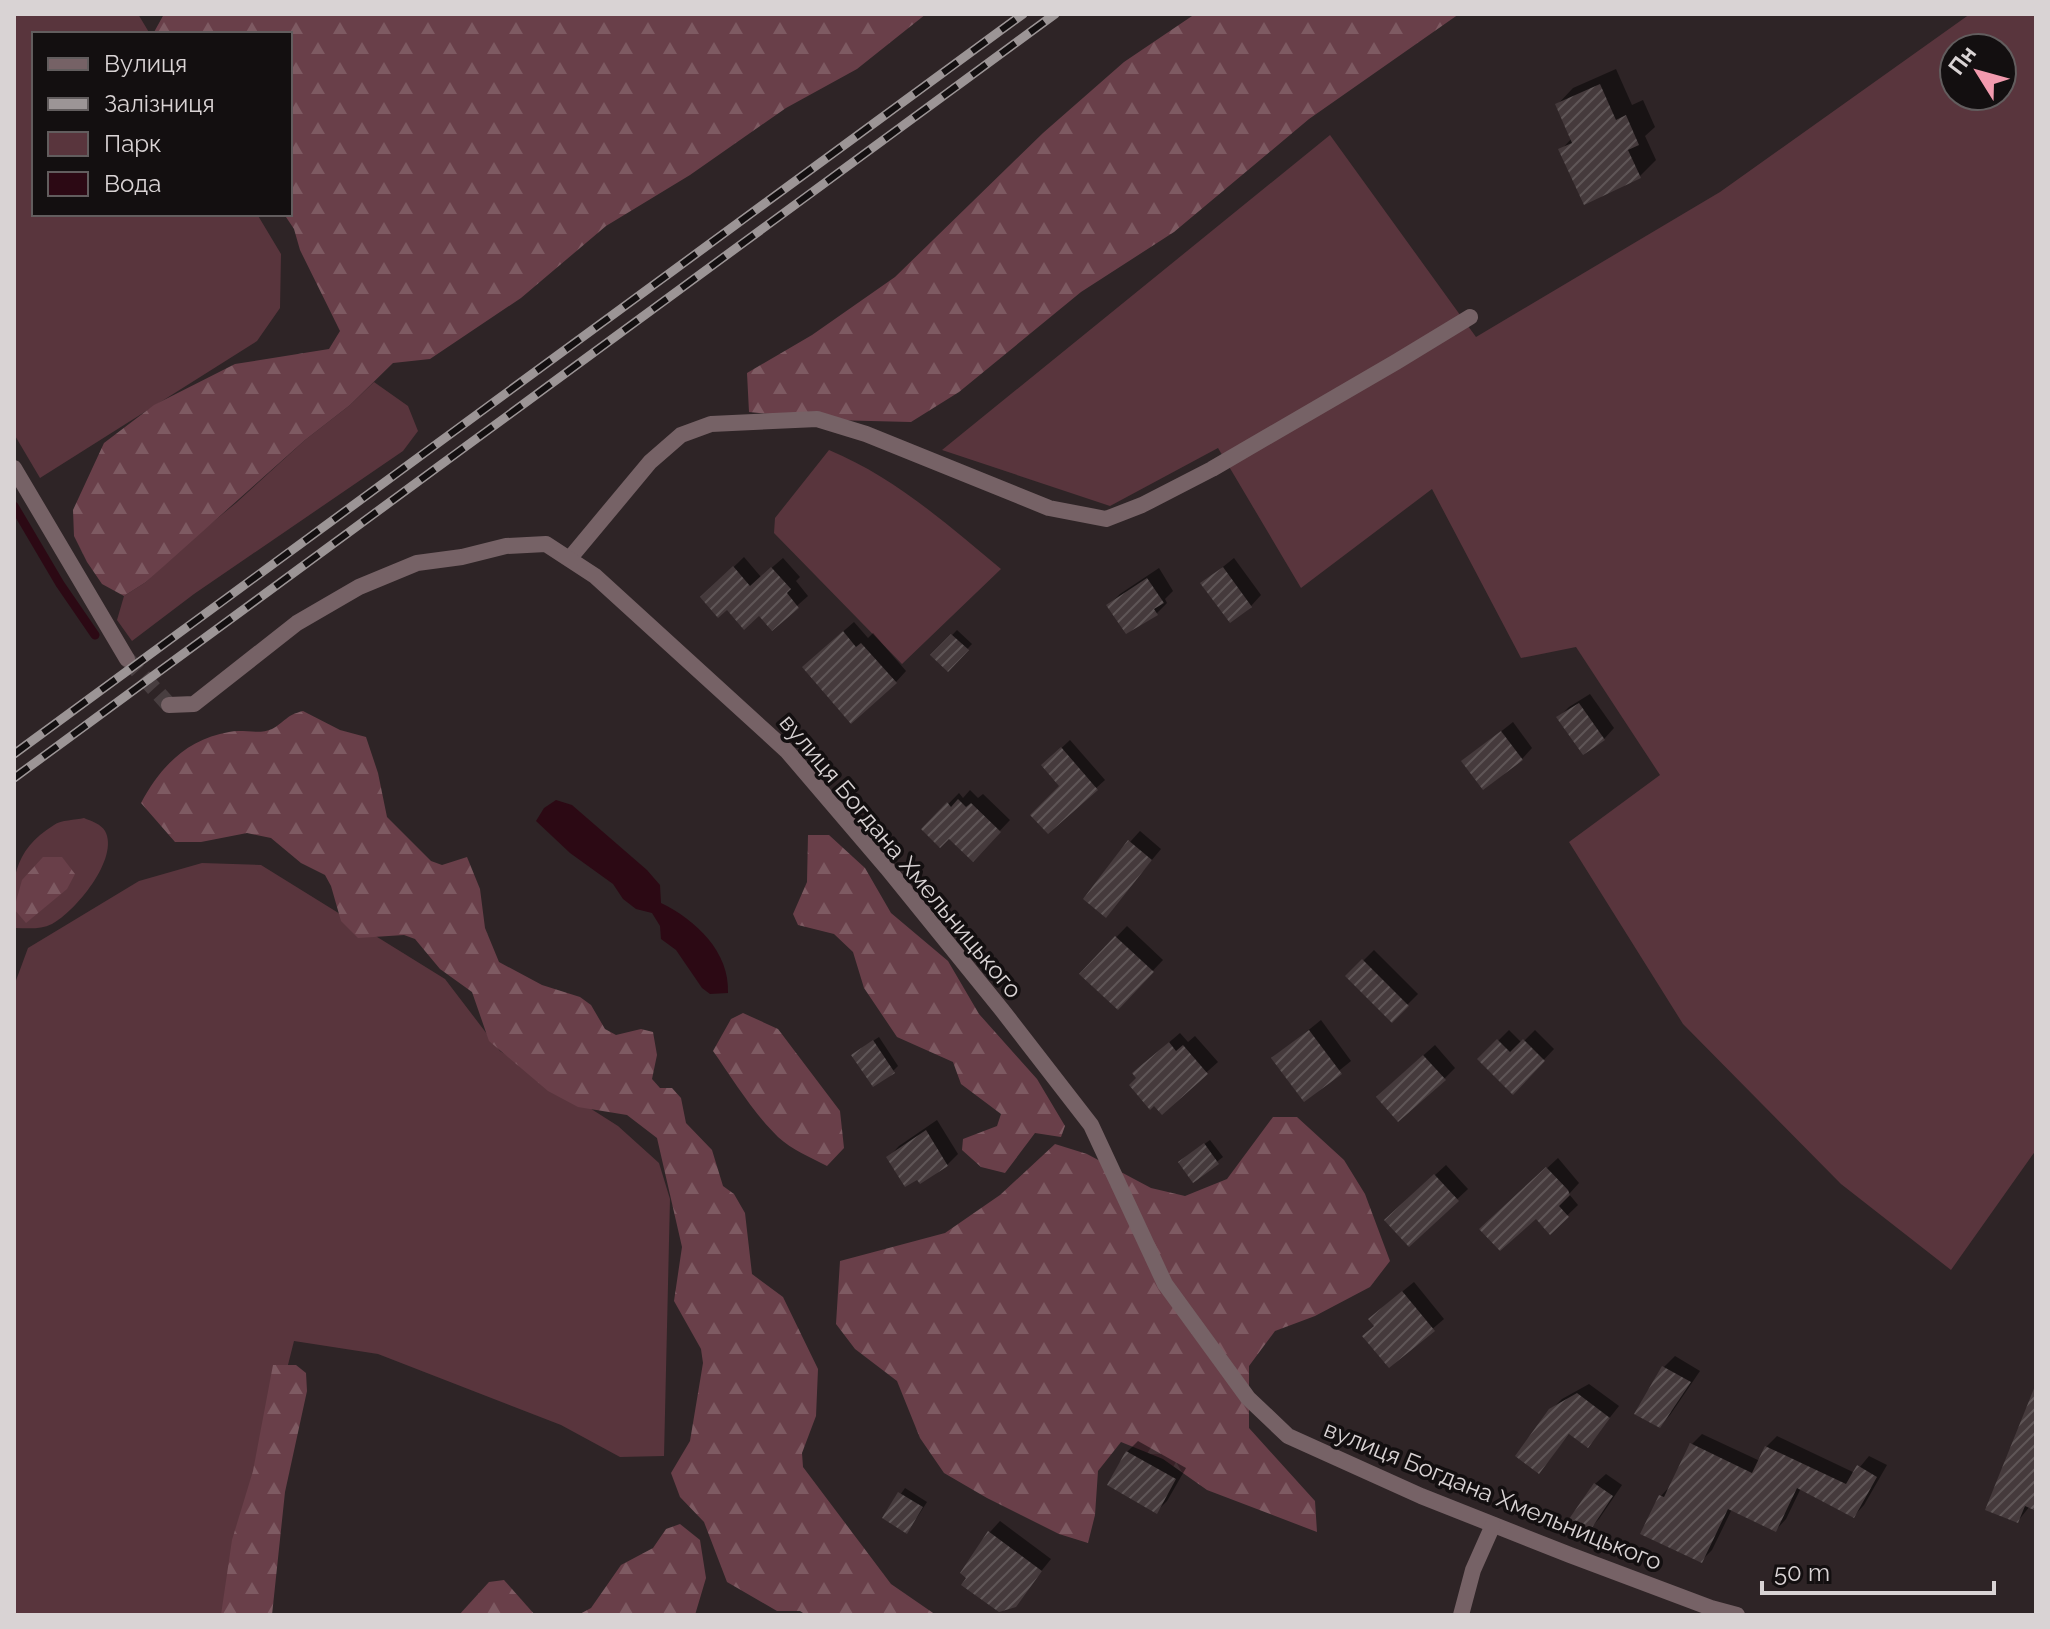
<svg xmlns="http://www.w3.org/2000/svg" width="2050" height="1629" font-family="Raleway,sans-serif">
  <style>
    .green { fill: #59353d; fill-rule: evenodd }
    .forest { fill: url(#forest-firs) }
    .water { fill: #2c0914 }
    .shadow { fill: #0007 }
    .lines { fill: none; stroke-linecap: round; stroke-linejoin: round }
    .stream { stroke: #2c0914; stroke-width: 9 }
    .building { fill: url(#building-hatch) }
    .street-tunnel { stroke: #483e40; stroke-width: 16; stroke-dasharray: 16 8; stroke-linecap: butt }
    .street { stroke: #766266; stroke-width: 16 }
    .rail-casing { stroke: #9c9596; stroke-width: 9 }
    .rail { stroke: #130f10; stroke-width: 6; stroke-dasharray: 18; stroke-linecap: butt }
    .labels { text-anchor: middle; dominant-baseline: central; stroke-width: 7; stroke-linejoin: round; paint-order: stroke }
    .street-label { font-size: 24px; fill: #d9d3d4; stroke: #130f10 }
  </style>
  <defs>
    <pattern id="forest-firs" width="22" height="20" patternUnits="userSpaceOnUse" patternTransform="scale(2)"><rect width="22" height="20" fill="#693f49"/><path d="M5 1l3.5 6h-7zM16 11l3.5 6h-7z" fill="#7e5a62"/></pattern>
    <pattern id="building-hatch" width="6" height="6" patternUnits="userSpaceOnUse" patternTransform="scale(2)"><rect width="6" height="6" fill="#453a3c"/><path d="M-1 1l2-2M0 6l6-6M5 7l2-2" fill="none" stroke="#5f5657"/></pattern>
  </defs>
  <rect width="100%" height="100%" fill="#2e2426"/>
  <!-- green -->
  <g class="green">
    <path d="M14 14H138L150 34H34V214H257L281 254 280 308 257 341 40 478 14 434Z"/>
    <path d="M1970 14H2036V1150L1951 1270 1841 1184 1683 1024 1569 842 1660 775 1576 647 1521 658 1432 489 1301 588 1218 448 1110 506 942 450 1330 135 1476 337 1720 192ZM1954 48H2002V96H1954Z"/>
    <path d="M374 382 408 406 418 431 403 451 194 594 132 641 117 620 124 596 146 582 186 544 236 503 305 440 350 405Z"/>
    <path d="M829 450C894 477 947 524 1001 569L902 664 774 533 775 518Z"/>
    <path d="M84 818C91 821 101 824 105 831 120 858 75 912 52 924 40 930 27 928 15 928 10 883 12 851 54 825 61 820 75 820 84 818Z"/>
    <path d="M202 863 261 865 445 979 500 1051 618 1126 659 1163 670 1199 664 1456 620 1457 561 1425 378 1354 294 1341 225 1615H14V986L28 948 139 881Z"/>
  </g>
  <!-- forest -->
  <g class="forest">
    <path d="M164 14H926L857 69 786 108 690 175 606 226 521 298 430 359 393 363 350 405 305 440 146 582 124 596 102 584 87 562 74 536 73 510 104 443 154 405 235 364 329 349 340 331 300 250 294 229 284 214H290V34H153Z"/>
    <path d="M1195 14H1459L1309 119 1174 232 1081 292 959 392 911 422 831 420 749 412 747 373 812 335 895 277 1043 133 1124 62Z"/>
    <path d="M303 711 340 730 366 737 378 773 387 817 431 861 442 865 467 857 480 889 485 928 499 962 542 985 580 997 591 1005 605 1029 616 1035 641 1029 653 1032 657 1055 652 1079 660 1088H672L681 1098 686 1123 712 1150 723 1186 734 1194 745 1213 752 1274 783 1297 818 1369 816 1416 802 1453 803 1467 891 1584 936 1615H806L800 1611H777L727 1582 704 1522 680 1497 671 1473 690 1441 703 1363 701 1349 674 1301 682 1247 657 1138 627 1115 578 1107 548 1091 489 1041 472 992 440 969 415 939 404 935 358 938 341 921 331 886 325 875 301 863 271 838 247 833 201 842H175L141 803C160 767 187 739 229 732 242 729 260 735 272 729 285 722 286 715 303 711Z"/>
    <path d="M808 835H829L865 868 891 913 948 961 979 1014 1037 1079 1065 1126 1061 1137 1035 1133 1005 1173 981 1167 962 1150 963 1139 997 1126 1001 1114 961 1084 953 1062 897 1037 864 988 853 952 834 934 798 925 793 914 807 882Z"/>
    <path d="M43 857H62L75 874 67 889 26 923 14 909 22 880Z"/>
    <path d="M743 1013 778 1029 840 1111 844 1148 827 1166C810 1157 792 1150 778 1137 754 1114 732 1078 713 1051L731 1019Z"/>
    <path d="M1273 1117H1297L1344 1160 1365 1194 1390 1261 1370 1287 1315 1316 1275 1331 1249 1366V1428L1315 1501 1317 1532 1207 1490 1163 1459 1121 1442 1098 1471 1095 1515 1088 1543 1059 1534 987 1498 944 1473 920 1438 897 1381 855 1349 836 1324 840 1261 945 1233 1000 1195 1055 1144 1087 1154 1151 1188 1185 1196 1227 1179Z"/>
    <path d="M273 1365H296L306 1373 307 1391 285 1492 272 1615H221L232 1540 253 1471Z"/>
    <path d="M680 1524 700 1540 706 1578 695 1615H578L591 1608 621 1565 653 1548 666 1529Z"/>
    <path d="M504 1580 535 1615H459L489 1582Z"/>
  </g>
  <!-- water -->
  <path class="water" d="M556 800 572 805 647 870 660 885 661 903C696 920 730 952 728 993L710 994 702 988 676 950 661 939 660 926 652 913 636 909 623 899 613 884 570 853 536 821 544 808Z"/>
  <!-- shadow -->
  <g class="shadow">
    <path d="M1616 69 1632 105 1643 100 1655 127 1645 136 1656 160 1640 176 1561 150 1572 138 1557 105 1573 88Z"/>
    <path d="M744 557 761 577 783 558 800 577 796 581 808 596 772 628 760 614 727 607 703 597Z"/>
    <path d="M1234 558 1261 595 1251 606 1203 583Z"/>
    <path d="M1159 568 1173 591 1165 599 1167 603 1156 614 1109 605 1120 594Z"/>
    <path d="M854 622 868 638 873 633 906 671 896 682 815 656Z"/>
    <path d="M957 630 972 644 948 669 933 655Z"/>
    <path d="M1590 694 1614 728 1604 739 1559 717 1569 707Z"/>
    <path d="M1513 722 1532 748 1522 759 1464 761Z"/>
    <path d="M1070 740 1105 780 1048 831 1062 786 1052 757Z"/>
    <path d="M970 790 978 798 983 794 1010 820 973 859 949 836 924 829 959 793 963 798Z"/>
    <path d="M1140 831 1161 849 1106 915 1130 842Z"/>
    <path d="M1127 926 1163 960 1118 1007 1082 973Z"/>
    <path d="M1374 950 1418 994 1392 1020 1348 976Z"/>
    <path d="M1321 1020 1351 1061 1304 1099 1274 1058Z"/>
    <path d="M1509 1030 1522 1043 1535 1030 1554 1049 1513 1092 1480 1059Z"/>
    <path d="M1180 1033 1188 1042 1195 1036 1218 1062 1162 1112 1145 1063Z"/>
    <path d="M879 1037 898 1066 893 1071 859 1050Z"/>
    <path d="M1435 1045 1455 1068 1444 1079 1389 1086Z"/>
    <path d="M937 1120 958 1154 947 1165 921 1181 889 1157 899 1146Z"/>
    <path d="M1210 1140 1223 1157 1193 1180 1185 1158Z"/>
    <path d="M1558 1158 1579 1183 1569 1194 1578 1205 1550 1232 1536 1216 1493 1218Z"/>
    <path d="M1446 1165 1468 1189 1409 1244 1398 1209Z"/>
    <path d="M1414 1282 1444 1319 1389 1366 1376 1325 1381 1309Z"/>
    <path d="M1675 1356 1700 1371 1670 1415 1659 1426 1637 1413 1664 1367Z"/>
    <path d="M1589 1384 1619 1406 1588 1445 1571 1432 1539 1471 1550 1411 1562 1399Z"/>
    <path d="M2030 1419 2036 1421V1505L2033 1508 2030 1506 2018 1521Z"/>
    <path d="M1702 1434 1760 1461 1766 1447 1777 1436 1855 1473 1869 1456 1887 1465 1864 1505 1854 1516 1801 1488 1786 1519 1776 1530 1732 1509 1712 1550 1702 1560 1661 1496 1671 1485 1692 1444Z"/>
    <path d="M1138 1441 1186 1468 1167 1501 1157 1511 1109 1484 1127 1452Z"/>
    <path d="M1606 1474 1622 1485 1599 1519 1588 1530 1595 1484Z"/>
    <path d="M905 1488 927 1502 911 1527 884 1518Z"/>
    <path d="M1000 1521 1051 1559 1014 1605 963 1572 990 1532Z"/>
  </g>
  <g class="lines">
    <!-- stream -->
    <path class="stream" d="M14 506 60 584 95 635"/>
  </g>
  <!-- building -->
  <g class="building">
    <path d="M1600 84 1616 120 1626 115 1639 145 1628 150 1641 178 1584 205 1558 149 1572 143 1555 104Z"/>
    <path d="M733 566 750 586 771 567 791 589 787 593 799 608 772 631 759 616 744 630 727 610 718 618 700 597Z"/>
    <path d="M1223 567 1252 607 1230 623 1200 583Z"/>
    <path d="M1147 578 1164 603 1154 609 1158 615 1126 634 1106 605Z"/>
    <path d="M843 631 856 647 861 643 897 683 851 724 802 667Z"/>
    <path d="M951 634 969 650 948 672 930 655Z"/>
    <path d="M1579 703 1605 740 1583 755 1556 717Z"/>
    <path d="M1501 731 1523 760 1483 790 1461 761Z"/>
    <path d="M1061 747 1098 790 1048 834 1030 815 1059 786 1041 765Z"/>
    <path d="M958 799 966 807 971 803 1001 832 973 862 949 839 940 848 921 829 947 802 951 807Z"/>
    <path d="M1128 840 1152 860 1106 918 1083 899Z"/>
    <path d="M1115 936 1154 972 1118 1010 1079 974Z"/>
    <path d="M1362 959 1409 1006 1392 1023 1345 976Z"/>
    <path d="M1309 1030 1342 1074 1304 1102 1271 1058Z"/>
    <path d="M1497 1039 1510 1052 1523 1039 1545 1061 1513 1095 1477 1059Z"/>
    <path d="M873 1040 895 1073 873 1087 851 1055Z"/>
    <path d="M1169 1042 1176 1051 1183 1045 1208 1074 1162 1115 1154 1106 1150 1110 1129 1085 1136 1078 1132 1073Z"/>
    <path d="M1423 1055 1446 1080 1398 1122 1376 1097Z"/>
    <path d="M926 1130 948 1166 920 1184 917 1180 905 1187 886 1157Z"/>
    <path d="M1204 1143 1219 1164 1193 1183 1178 1162Z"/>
    <path d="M1546 1167 1568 1190 1570 1195 1559 1206 1569 1217 1550 1235 1536 1219 1500 1251 1479 1229Z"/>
    <path d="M1434 1174 1459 1201 1409 1247 1384 1220Z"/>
    <path d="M1402 1291 1435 1331 1389 1368 1362 1336 1374 1326 1368 1319Z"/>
    <path d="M1662 1366 1691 1382 1660 1428 1634 1414Z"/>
    <path d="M2035 1386 2036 1511 2025 1506 2018 1523 1985 1510Z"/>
    <path d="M1577 1393 1610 1418 1588 1448 1569 1434 1539 1474 1515 1456 1549 1409Z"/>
    <path d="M1690 1443 1752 1473 1765 1446 1846 1484 1857 1465 1877 1477 1854 1518 1797 1488 1776 1532 1728 1509 1702 1563 1640 1534 1659 1495 1664 1497Z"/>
    <path d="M1126 1451 1176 1479 1157 1514 1107 1485Z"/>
    <path d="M1594 1483 1613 1496 1589 1532 1569 1519Z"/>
    <path d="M898 1492 923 1507 907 1534 882 1518Z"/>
    <path d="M988 1531 1042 1571 1016 1607 999 1612 961 1585 966 1578 960 1573Z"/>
  </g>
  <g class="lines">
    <!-- street-tunnel -->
    <path class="street-tunnel" d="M127 659 169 705"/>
    <!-- street -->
    <g class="street">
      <path d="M14 468 127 659"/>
      <path d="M570 558 650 462 681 435 711 424 817 419 866 434 1049 508 1106 519 1142 505 1212 469 1396 362 1470 317"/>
      <path d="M169 705 194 704 297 623 359 587 417 563 462 557 506 546 546 544 595 576 787 751 887 868 1002 1010 1091 1125 1165 1284 1248 1398 1288 1436 1421 1496 1570 1555 1711 1608 1737 1615"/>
      <path d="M1461 1615 1473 1570 1493 1525"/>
    </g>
    <!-- rail casing -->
    <g class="rail-casing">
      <g id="rail">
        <path d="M14 754 1023 14"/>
        <path d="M14 778 1055 14"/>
      </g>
    </g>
    <!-- rail -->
    <use href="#rail" class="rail"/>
  </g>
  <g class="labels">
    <!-- street labels -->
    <g class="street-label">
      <text transform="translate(901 856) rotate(50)">вулиця Богдана Хмельницького</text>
      <text transform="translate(1493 1495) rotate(22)">вулиця Богдана Хмельницького</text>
    </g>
  </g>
  <!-- border -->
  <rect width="2050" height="1629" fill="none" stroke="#d9d3d4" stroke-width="32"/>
  <!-- legend -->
  <rect x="32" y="32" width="260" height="184" fill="#130f10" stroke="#625d5e" stroke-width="2"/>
  <rect x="48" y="58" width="40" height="12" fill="#766266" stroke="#625d5e" stroke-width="2"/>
  <text x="104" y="72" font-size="24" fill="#d9d3d4">Вулиця</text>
  <rect x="48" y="98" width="40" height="12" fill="#9c9596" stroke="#625d5e" stroke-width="2"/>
  <text x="104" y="112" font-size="24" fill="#d9d3d4">Залізниця</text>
  <rect x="48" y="132" width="40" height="24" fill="#59353d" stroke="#625d5e" stroke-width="2"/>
  <text x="104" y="152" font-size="24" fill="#d9d3d4">Парк</text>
  <rect x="48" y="172" width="40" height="24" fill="#2c0914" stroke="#625d5e" stroke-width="2"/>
  <text x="104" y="192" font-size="24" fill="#d9d3d4">Вода</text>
  <!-- north arrow -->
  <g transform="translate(1978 72) rotate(307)"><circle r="38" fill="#130f10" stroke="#625d5e" stroke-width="2"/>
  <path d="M0-6L14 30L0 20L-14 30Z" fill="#f29aae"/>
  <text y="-12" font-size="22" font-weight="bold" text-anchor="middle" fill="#d9d3d4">Пн</text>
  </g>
  <!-- scale -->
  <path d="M1762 1581v12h232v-12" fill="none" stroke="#d9d3d4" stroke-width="4"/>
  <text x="1774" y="1581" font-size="24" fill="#d9d3d4" stroke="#130f10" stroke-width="6" paint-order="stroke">50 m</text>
</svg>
